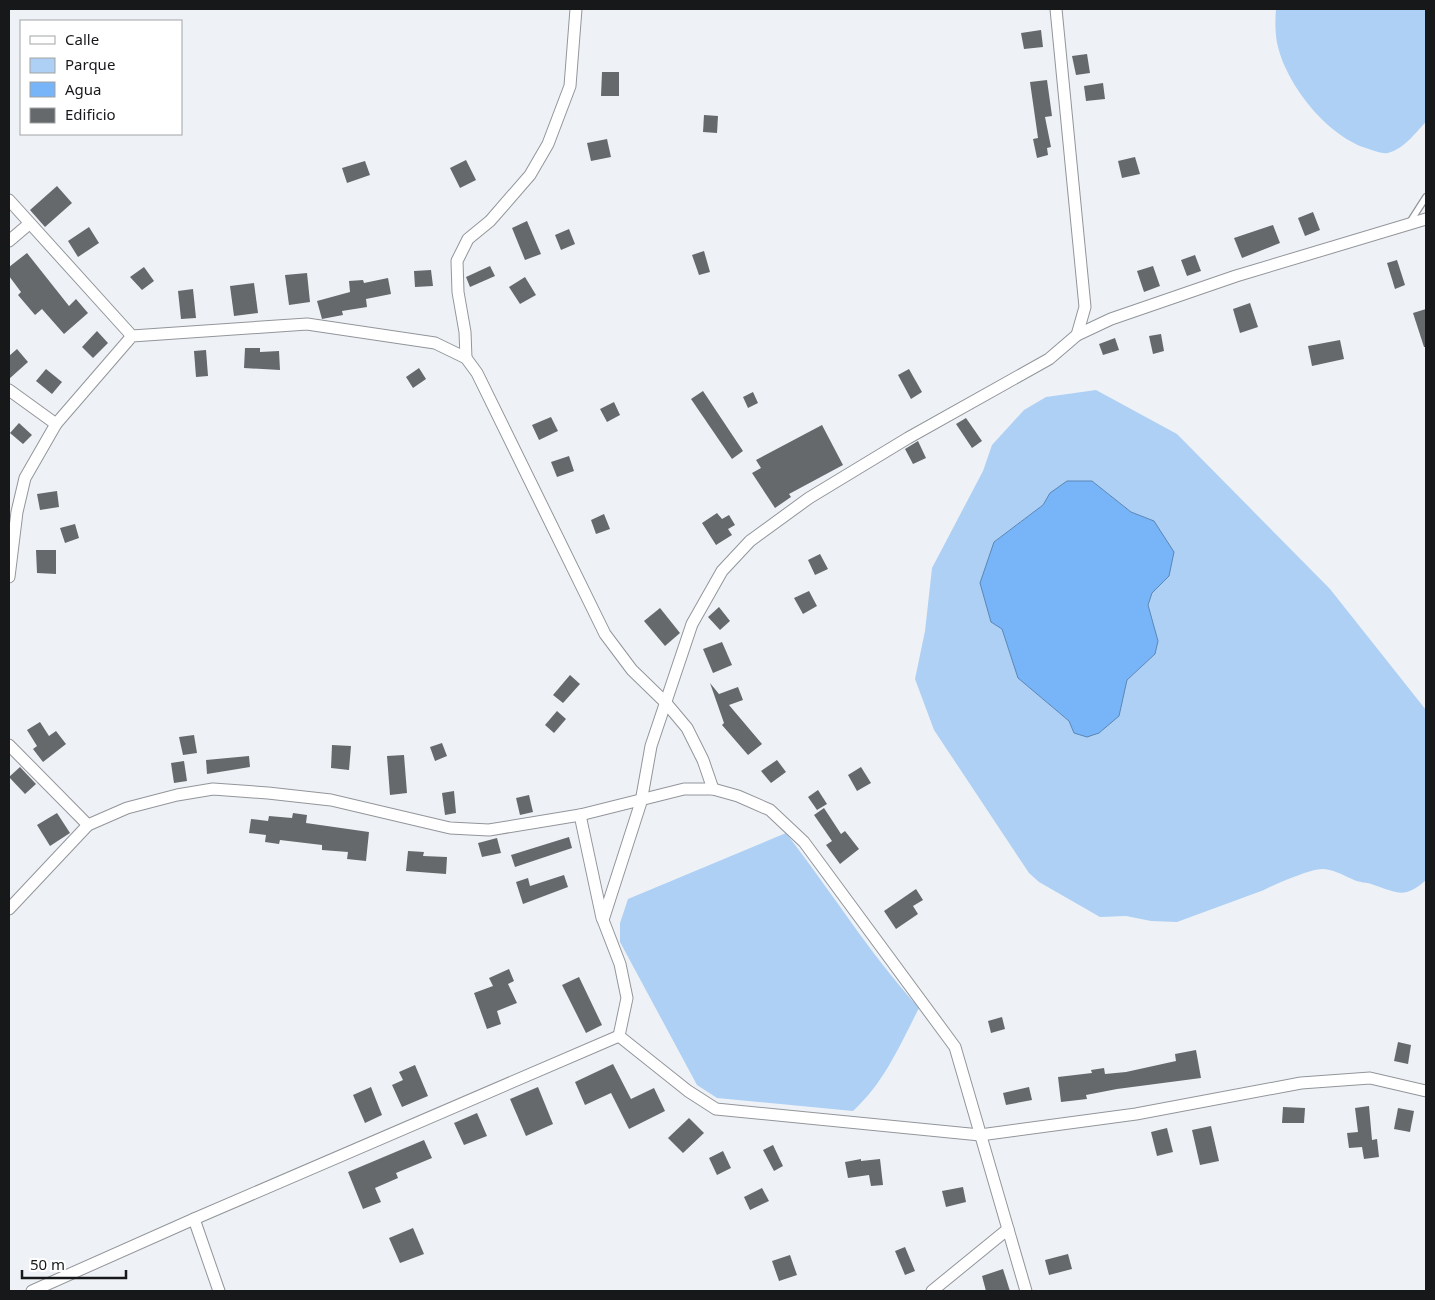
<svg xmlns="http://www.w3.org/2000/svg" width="1435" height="1300" font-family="'Noto Sans',sans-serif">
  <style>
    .green { fill: #aed0f5; fill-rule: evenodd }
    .water { fill: #77b5f8; stroke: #5a86b5 }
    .building { fill: #65696c }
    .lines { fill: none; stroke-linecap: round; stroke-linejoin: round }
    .service-casing { stroke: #92959a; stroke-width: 8 }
    .minor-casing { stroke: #92959a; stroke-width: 13 }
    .service { stroke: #fff; stroke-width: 5.5 }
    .minor { stroke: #fff; stroke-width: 11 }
  </style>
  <rect width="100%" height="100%" fill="#eef2f6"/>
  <!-- green -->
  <g class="green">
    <path d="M1276 9H1426V122C1415 133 1404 149 1388 153 1382 154 1375 151 1369 149 1329 138 1288 87 1278 47 1275 35 1275 21 1276 9Z"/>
    <path d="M1096 390 1177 434 1330 589 1426 710V880C1405 899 1398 893 1374 885 1367 882 1359 883 1352 879 1343 875 1332 869 1322 869 1311 869 1275 884 1264 890L1177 922 1151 921 1126 916 1100 917 1039 882 1029 873 934 730 915 679 925 631 932 568 983 471 992 445 1024 410 1046 397ZM1092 481 1131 512 1153 521 1169 576 1152 593 1148 605 1158 641 1155 654 1127 680 1119 715 1074 733 1069 721 1018 678 1002 629 993 543 1043 505 1050 493Z"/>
    <path d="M786 833C831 891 870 954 919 1008 900 1045 884 1083 853 1111L717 1098 697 1085 620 942V923L628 899Z"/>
  </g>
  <!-- water -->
  <path class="water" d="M1067 481H1092L1131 512 1154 521 1174 552 1169 576 1152 593 1148 605 1158 641 1155 654 1127 680 1119 716 1099 733 1087 737 1074 733 1069 721 1018 678 1002 629 991 622 980 583 994 542 1043 505 1050 493Z"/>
  <!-- building -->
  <g class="building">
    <path d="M1041 30 1043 47 1024 49 1021 33Z"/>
    <path d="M1087 54 1090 73 1076 75 1072 56Z"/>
    <path d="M602 72H619V96H601Z"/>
    <path d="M1047 80 1052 116 1045 117 1051 147 1047 148 1048 155 1037 158 1033 139 1038 138 1030 82Z"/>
    <path d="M1103 83 1105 99 1086 101 1084 86Z"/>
    <path d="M704 115 718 116 717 133 703 132Z"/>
    <path d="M607 139 611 157 591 161 587 143Z"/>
    <path d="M1135 157 1140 174 1122 178 1118 161Z"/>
    <path d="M466 160 476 180 460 188 450 168Z"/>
    <path d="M365 161 370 175 347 183 342 168Z"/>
    <path d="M57 186 72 203 45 227 30 210Z"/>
    <path d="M1313 212 1320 230 1305 236 1298 218Z"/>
    <path d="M527 221 541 254 525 260 512 228Z"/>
    <path d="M1273 225 1280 243 1242 258 1234 238Z"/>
    <path d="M89 227 99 243 78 257 68 241Z"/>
    <path d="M569 229 575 244 561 250 555 235Z"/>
    <path d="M704 251 710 272 699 275 692 255Z"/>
    <path d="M27 253 69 306 76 299 88 313 64 334 42 309 35 315 18 295 21 292 9 276V267Z"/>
    <path d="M1195 255 1201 271 1187 276 1181 260Z"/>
    <path d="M1397 260 1405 285 1395 289 1387 263Z"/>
    <path d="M490 266 495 276 470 287 466 277Z"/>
    <path d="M1153 266 1160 286 1144 292 1137 271Z"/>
    <path d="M144 267 154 281 142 290 130 277Z"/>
    <path d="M431 270 433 286 415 287 414 271Z"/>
    <path d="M307 273 310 302 289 305 285 275Z"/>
    <path d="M525 277 536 295 520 304 509 287Z"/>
    <path d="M388 278 391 294 366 299 367 307 342 311 343 315 322 319 317 301 350 292 349 281 363 280 364 283Z"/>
    <path d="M254 283 258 313 234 316 230 286Z"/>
    <path d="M193 289 196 318 181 319 178 291Z"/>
    <path d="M1250 303 1258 327 1240 333 1233 309Z"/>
    <path d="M1426 309V347H1424L1413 313Z"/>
    <path d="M97 331 108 343 93 358 82 347Z"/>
    <path d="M1161 334 1164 351 1153 354 1149 336Z"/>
    <path d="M1115 338 1119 350 1103 355 1099 344Z"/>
    <path d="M1340 340 1344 359 1312 366 1308 346Z"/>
    <path d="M245 348H260V352L279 351 280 370 244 368Z"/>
    <path d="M17 349 28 362 9 379V356Z"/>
    <path d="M206 350 208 376 196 377 194 351Z"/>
    <path d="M419 368 426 379 413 388 406 377Z"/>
    <path d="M46 369 62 382 52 394 36 381Z"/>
    <path d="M909 369 922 392 911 399 898 375Z"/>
    <path d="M703 391 743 451 732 459 691 399Z"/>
    <path d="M753 392 758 403 748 408 743 397Z"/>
    <path d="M614 402 620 415 607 422 600 409Z"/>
    <path d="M551 417 558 431 539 440 532 425Z"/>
    <path d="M966 418 982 441 972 448 956 424Z"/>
    <path d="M19 423 32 435 23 444 10 433Z"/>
    <path d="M822 425 843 465 789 494 791 497 775 508 752 473 761 468 756 460Z"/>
    <path d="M918 441 926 458 913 464 905 449Z"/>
    <path d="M569 456 574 471 557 477 551 462Z"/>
    <path d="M57 491 59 507 40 510 37 494Z"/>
    <path d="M717 513 722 519 729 515 735 525 728 529 732 535 716 545 702 523Z"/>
    <path d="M604 514 610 529 596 534 591 520Z"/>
    <path d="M75 524 79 538 65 543 60 528Z"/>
    <path d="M36 550H56V574L37 573Z"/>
    <path d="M820 554 828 569 815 575 808 560Z"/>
    <path d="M809 591 817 606 803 614 794 598Z"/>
    <path d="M719 607 730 621 720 630 708 617Z"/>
    <path d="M660 608 680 633 665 646 644 621Z"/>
    <path d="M722 642 732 665 713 673 703 649Z"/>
    <path d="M570 675 580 684 563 703 553 695Z"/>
    <path d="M710 683 719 694 738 687 743 700 729 705 762 744 748 755 722 725 724 723Z"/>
    <path d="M557 711 566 719 554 733 545 725Z"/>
    <path d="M40 722 49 736 56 731 66 744 43 762 33 749 37 746 27 730Z"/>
    <path d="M194 735 197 753 183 755 179 737Z"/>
    <path d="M442 743 447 756 435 761 430 747Z"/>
    <path d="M332 745 351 746 349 770 331 768Z"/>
    <path d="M404 755 407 793 390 795 387 756Z"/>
    <path d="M249 756 250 767 207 774 206 760Z"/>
    <path d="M777 760 786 772 771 783 761 771Z"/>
    <path d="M184 761 187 781 174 783 171 763Z"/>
    <path d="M20 767 36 784 25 794 9 777Z"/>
    <path d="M861 767 871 783 857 791 848 775Z"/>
    <path d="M818 790 827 804 817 810 808 797Z"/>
    <path d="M454 791 456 813 445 815 442 793Z"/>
    <path d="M529 795 533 812 520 815 516 798Z"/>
    <path d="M824 808 841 834 845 831 859 849 840 864 826 845 832 841 814 815Z"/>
    <path d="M57 813 70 833 50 846 37 825Z"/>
    <path d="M293 813 307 815 306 823 369 832 366 861 347 859 348 852 322 850V845L280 840 279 844 265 842 266 835 249 833 251 819 268 821 269 816 292 818Z"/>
    <path d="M569 837 572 848 515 867 511 855Z"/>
    <path d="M497 838 501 853 482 857 478 843Z"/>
    <path d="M408 851 424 852 423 856 447 857 446 874 406 871Z"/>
    <path d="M564 875 568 887 523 904 516 882 528 878 530 886Z"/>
    <path d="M916 889 923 900 913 906 918 914 896 929 884 911Z"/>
    <path d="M509 969 514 981 508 984 517 1003 497 1011 501 1024 487 1029 474 993 493 986 489 978Z"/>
    <path d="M579 977 602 1025 586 1033 562 985Z"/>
    <path d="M1002 1017 1005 1029 991 1033 988 1021Z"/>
    <path d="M1398 1042 1411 1045 1408 1064 1394 1061Z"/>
    <path d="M1196 1050 1201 1078 1117 1089 1086 1095 1087 1099 1061 1102 1058 1077 1092 1073 1091 1070 1104 1068 1105 1074 1126 1072 1176 1061 1175 1054Z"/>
    <path d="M613 1064 631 1099 654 1088 665 1111 629 1129 611 1093 585 1105 575 1082Z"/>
    <path d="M415 1065 428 1096 402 1107 392 1085 403 1080 399 1072Z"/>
    <path d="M371 1087 382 1115 365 1123 353 1095Z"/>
    <path d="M538 1087 553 1124 526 1136 510 1099Z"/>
    <path d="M1029 1087 1032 1100 1006 1105 1003 1093Z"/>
    <path d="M1369 1106 1372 1140 1377 1139 1379 1157 1364 1159 1362 1147 1349 1148 1347 1133 1358 1132 1355 1108Z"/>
    <path d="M1283 1107 1305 1108 1304 1123H1282Z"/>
    <path d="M1398 1108 1414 1111 1410 1132 1394 1129Z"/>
    <path d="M477 1113 487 1136 464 1145 454 1123Z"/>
    <path d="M689 1118 704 1133 683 1153 668 1138Z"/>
    <path d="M1211 1126 1219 1161 1200 1165 1192 1130Z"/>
    <path d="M1167 1128 1173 1152 1157 1156 1151 1132Z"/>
    <path d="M424 1140 432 1158 396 1173 398 1178 375 1188 381 1202 363 1209 348 1172Z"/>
    <path d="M773 1145 783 1166 774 1171 763 1150Z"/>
    <path d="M723 1151 731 1168 717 1175 709 1158Z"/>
    <path d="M861 1159V1161L880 1159 883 1185 871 1186 869 1175 848 1178 845 1162Z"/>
    <path d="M963 1187 966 1202 946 1207 942 1191Z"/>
    <path d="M762 1188 769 1201 750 1210 744 1197Z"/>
    <path d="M413 1228 424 1254 400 1263 389 1238Z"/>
    <path d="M905 1247 915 1271 905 1275 895 1251Z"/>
    <path d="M1068 1254 1072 1269 1049 1275 1045 1260Z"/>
    <path d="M790 1255 797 1275 779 1281 772 1261Z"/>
    <path d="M1003 1269 1010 1291H986L982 1276Z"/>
  </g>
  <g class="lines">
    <!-- service casing -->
    <g class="service-casing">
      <path id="service" d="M1410 222 1426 197"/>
    </g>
    <!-- minor casing -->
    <g class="minor-casing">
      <g id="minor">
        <path d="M1056 9 1085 307 1077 335"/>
        <path d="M9 200 132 336"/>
        <path d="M9 241 29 224"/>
        <path d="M466 358 465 332 458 292 457 261 468 239 490 221 530 175 548 144 570 86 576 9"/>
        <path d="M9 390 56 424"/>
        <path d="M9 577 17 512 25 478 56 424 132 336 307 324 435 343 466 358 477 373 605 634 632 670 666 703 687 728 703 760 713 789"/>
        <path d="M9 745 88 825"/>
        <path d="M580 815 602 918"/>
        <path d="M9 909 88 825 127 808 177 795 213 789 268 793 331 800 450 828 489 830 580 815 684 789H713L738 796 770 810 804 842 955 1047 1026 1291"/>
        <path d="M619 1036 627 998 620 964 603 920 641 802 651 746 692 624 722 571 750 541 809 498 908 438 1049 359 1077 335 1111 319 1236 276 1426 219"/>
        <path d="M619 1036 688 1091 716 1109 980 1135 1136 1114 1301 1083 1370 1078 1426 1091"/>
        <path d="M194 1219 219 1291"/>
        <path d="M32 1291 194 1219 619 1036"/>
        <path d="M932 1291 1008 1229"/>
      </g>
    </g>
    <!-- service -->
    <use href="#service" class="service"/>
    <!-- minor -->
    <use href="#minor" class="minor"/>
  </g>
  <!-- border -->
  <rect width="1435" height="1300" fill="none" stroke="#17181a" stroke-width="20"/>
  <!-- legend -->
  <rect x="20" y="20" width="162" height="115" fill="#ffffff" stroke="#a2a3a3"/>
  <rect x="30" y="36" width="25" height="8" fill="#ffffff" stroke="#a2a3a3"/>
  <text x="65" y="45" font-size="15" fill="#17181a">Calle</text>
  <rect x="30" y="58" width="25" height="15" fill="#aed0f5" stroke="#a2a3a3"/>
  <text x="65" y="70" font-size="15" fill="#17181a">Parque</text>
  <rect x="30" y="82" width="25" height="15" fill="#77b5f8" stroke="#a2a3a3"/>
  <text x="65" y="95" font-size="15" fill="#17181a">Agua</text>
  <rect x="30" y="108" width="25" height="15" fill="#65696c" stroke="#a2a3a3"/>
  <text x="65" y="120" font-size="15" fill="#17181a">Edificio</text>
  <!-- scale -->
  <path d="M22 1270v8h104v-8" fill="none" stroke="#17181a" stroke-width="2.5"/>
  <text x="30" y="1270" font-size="15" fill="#17181a" stroke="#ffffff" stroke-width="4" paint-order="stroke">50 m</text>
</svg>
